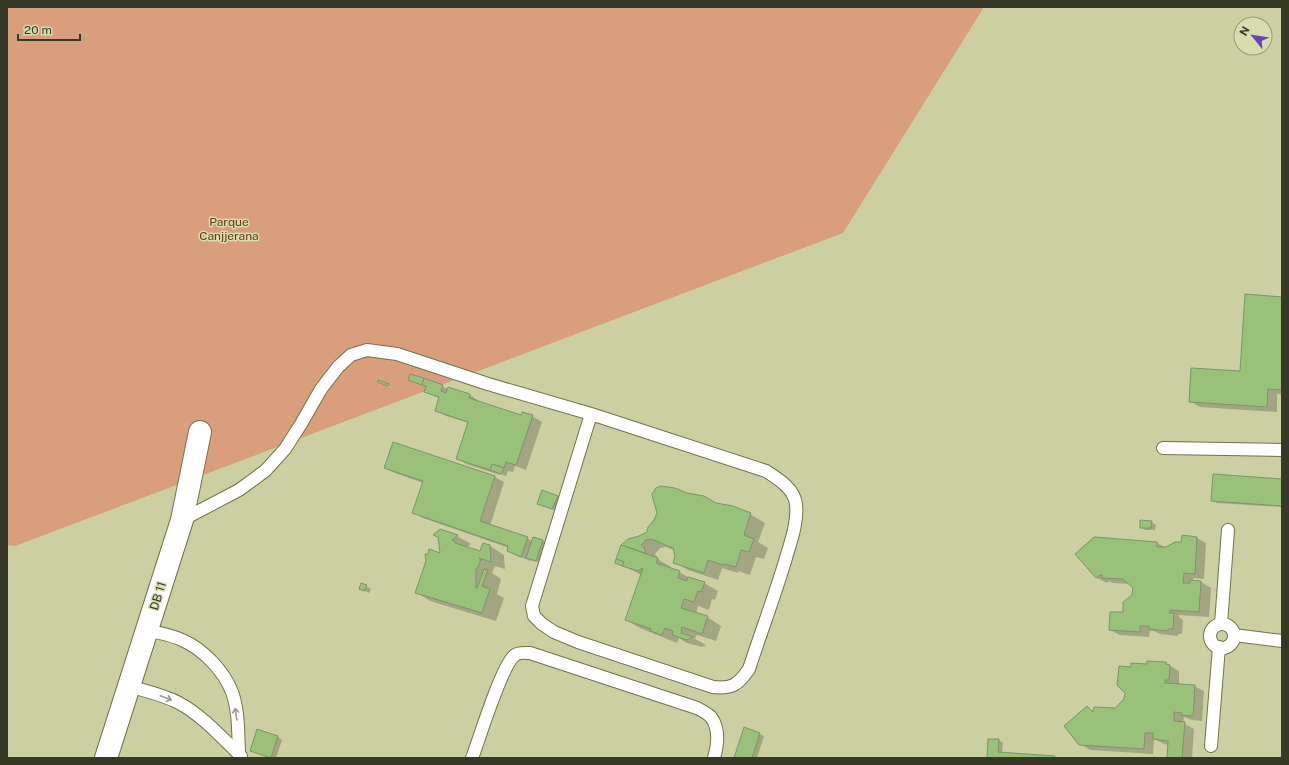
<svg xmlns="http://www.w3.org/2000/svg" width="1289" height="765" font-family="'Public Sans',sans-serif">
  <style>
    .green { fill: #d99e7b }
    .shadow { fill: #0003 }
    .building { fill: #99c179; stroke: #7e946e }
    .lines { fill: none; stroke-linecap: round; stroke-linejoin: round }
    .lane-casing { stroke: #71744b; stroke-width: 14 }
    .street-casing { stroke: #71744b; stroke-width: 24 }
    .lane { stroke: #fff; stroke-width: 12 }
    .street { stroke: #fff; stroke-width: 22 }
    .oneway { stroke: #9b9c93 }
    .labels { text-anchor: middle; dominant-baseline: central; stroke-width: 3; stroke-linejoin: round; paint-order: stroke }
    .park-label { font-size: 12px; fill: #663615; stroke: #d8dcaf }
    .street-label { font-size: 12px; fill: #373927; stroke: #d8dcaf }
  </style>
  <rect width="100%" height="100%" fill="#cbcfa2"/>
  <!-- green -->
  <path class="green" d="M7 7H984L843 233 15 546 7 545Z"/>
  <!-- shadow -->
  <g class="shadow">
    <path d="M1282 298V394H1277V412L1200 407 1190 401 1241 372Z"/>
    <path d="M424 379 448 389 449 388 470 395 479 401V402L521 417 532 416 542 422 526 470 515 466 513 472 508 471 506 476 500 474V475L466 464 457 458 469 423 446 416 436 410 440 399 426 392V386L409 380Z"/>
    <path d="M394 443 495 477 504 482 490 526 527 538 532 541H543L547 543 541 563 531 560V561L517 556 508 551 509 548 423 518 413 512 423 483 395 473 385 468Z"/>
    <path d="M1282 480V507L1217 503 1213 501Z"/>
    <path d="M558 496 562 499 556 511 538 504Z"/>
    <path d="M716 504 750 514 765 523 758 542 768 548 764 559 756 557 750 575 738 571V573L722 568 718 580 688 570 674 562 676 556 674 550 666 547 660 548 655 554 659 560 671 567V569L679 572 692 579 704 583 718 591 715 600 712 599 709 610 698 606 696 614 707 617 721 626 716 641 697 635 695 639 706 645 702 647 687 643 679 638 677 643 640 628 626 620 641 575 628 568 622 546 625 542Z"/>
    <path d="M1151 522 1156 525 1155 530H1145L1141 527Z"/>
    <path d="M440 530 457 536 471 544 466 548 481 552 490 546 504 555 505 569 495 566 492 573 501 579 497 594 504 598 496 621 430 601 416 592 441 555Z"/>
    <path d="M1094 538 1157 543 1166 548 1197 538 1206 543 1204 579 1193 578V582H1201L1211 588 1209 617 1179 615V617L1183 620 1182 634H1178V636L1160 634 1154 631H1150L1149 637 1120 635 1110 630 1124 613 1133 596 1134 588 1130 584 1113 583 1109 581 1107 583 1097 578 1076 554Z"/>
    <path d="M366 586 371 589 369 593 360 589Z"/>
    <path d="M1165 663 1179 671V685L1194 686 1204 691 1202 721 1192 720 1184 717 1183 723 1194 729 1192 758H1168L1169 745 1164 744 1154 739 1153 754 1090 750 1080 744 1087 707 1094 711 1115 709 1125 700 1132 668Z"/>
    <path d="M760 734 764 736 757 758H735Z"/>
    <path d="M278 737 282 740 276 758H271L256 753Z"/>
    <path d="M999 740 1003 743 1002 753 1057 758H988Z"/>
  </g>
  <!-- building -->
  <g class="building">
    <path d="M1245 294 1282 297V390L1268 389 1267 407 1189 402 1191 368 1240 371Z"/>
    <path d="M410 374 424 378 422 385 408 380Z"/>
    <path d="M424 378 443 385 441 391 446 393 448 387 470 394 469 398 521 415 522 412 533 415 516 465 506 462 504 468 492 464 490 470 456 459 468 422 435 411 439 397 424 392 426 386 422 385Z"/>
    <path d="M378 380 389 384 388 386 377 382Z"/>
    <path d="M393 442 495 476 480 521 528 537 521 557 507 551 508 546 412 513 423 481 384 468Z"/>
    <path d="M492 464 504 468 501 474 490 470Z"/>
    <path d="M1213 474 1282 479V506L1211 501Z"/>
    <path d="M661 486 675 488 687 493 704 496 716 503 733 506 751 513 744 535 754 539 749 552 741 550 736 567 724 564 723 565 708 560 704 573 673 563 675 556 673 548 651 539 646 540 641 545 645 549V553L621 545 628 539 639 536 647 532 648 527 654 520 657 513 653 499 652 494 656 488Z"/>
    <path d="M542 490 558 496 552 509 537 504Z"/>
    <path d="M1140 520 1152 521 1151 528H1140Z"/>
    <path d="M440 529 458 535 452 540 455 541V543L480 551 483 543 490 545 491 562 479 558 481 559 477 569H476V588H477L484 569 488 570 482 586 490 589 482 613 415 593 426 561 425 554H428L429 549 440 553 438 537 433 535Z"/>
    <path d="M1182 535 1197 537 1195 574 1184 573 1183 583H1190V580L1201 581 1199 612 1170 610 1169 613H1174L1173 629H1168V631L1149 629V626H1140V632L1109 630 1110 612H1123V602L1132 595 1133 588 1123 579 1102 578V575H1100L1096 578 1075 554 1094 537 1157 542V547H1166L1175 542H1181Z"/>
    <path d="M533 537 543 540 536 561 526 558Z"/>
    <path d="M621 545 658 558 656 563 680 571 678 578 687 581 688 577 705 582 701 592 698 591 694 602 684 599 681 608 708 616 702 634 682 627 681 633 693 637 687 640 672 635 673 631 665 628 662 635 650 631 651 629 625 620 643 568 638 571 622 566 624 562 616 559Z"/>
    <path d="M616 559 624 562 622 566 615 563Z"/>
    <path d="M361 583 367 585 364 591 359 589Z"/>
    <path d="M1147 661 1166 662V664L1170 665 1169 680H1165V683L1195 685 1193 716 1181 715 1182 713 1174 712V721L1185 722 1182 758H1167L1168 741 1153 739V733H1145L1144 749 1079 745 1064 726 1087 706 1093 712 1094 707 1115 708 1124 699 1125 693 1117 685 1119 666 1131 667V663L1147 664Z"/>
    <path d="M744 727 760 733 752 758H734Z"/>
    <path d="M257 729 278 736 271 758 250 751Z"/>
    <path d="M988 739H999L998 752 1055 756V758H987Z"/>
  </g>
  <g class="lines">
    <!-- lane casing -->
    <g class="lane-casing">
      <g id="lane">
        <path d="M1163 448 1282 450"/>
        <path d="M182 520 239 490 265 471 285 449 301 424 321 389 338 367 351 355 367 350 397 354 488 384 591 414 766 471C778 479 794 488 796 504 798 522 791 541 786 558 775 595 761 632 749 669 738 685 732 689 713 687L578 642 554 632 542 624 534 616 532 606 536 593 591 414"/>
        <circle cx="1222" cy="636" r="12"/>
        <path d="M1221 624 1228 530"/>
        <path d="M147 630C158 633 172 635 182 640 203 649 224 671 232 692 239 711 238 734 239 753"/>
        <path d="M1234 635 1282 641"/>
        <path d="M129 686C145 691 164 695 179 703 203 716 222 738 241 756"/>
        <path d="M1211 746 1219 647"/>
        <path d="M472 758C479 740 502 664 515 655 519 652 525 653 530 653L697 708C701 710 707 713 711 717 720 729 718 744 714 758"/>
      </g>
    </g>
    <!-- street casing -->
    <g class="street-casing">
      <path id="street" d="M106 758 182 520 200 432"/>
    </g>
    <!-- lane -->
    <use href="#lane" class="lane"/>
    <!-- street -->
    <use href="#street" class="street"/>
  </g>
  <!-- one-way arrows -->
  <defs><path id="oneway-shaft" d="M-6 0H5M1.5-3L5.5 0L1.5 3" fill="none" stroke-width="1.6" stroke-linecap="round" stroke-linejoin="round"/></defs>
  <g class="oneway">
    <use href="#oneway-shaft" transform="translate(166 698) rotate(21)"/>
    <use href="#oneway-shaft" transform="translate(236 714) rotate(-99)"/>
  </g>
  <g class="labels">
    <!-- park labels -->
    <g class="park-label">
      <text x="229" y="222">Parque<tspan x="229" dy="14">Canjjerana</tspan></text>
    </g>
    <!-- street labels -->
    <g class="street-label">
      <text transform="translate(158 596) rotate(-73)">DB 11</text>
    </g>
  </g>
  <!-- border -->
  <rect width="1289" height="765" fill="none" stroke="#373927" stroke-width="16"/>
  <!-- north arrow -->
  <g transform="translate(1253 36) rotate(300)"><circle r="19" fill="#d8dcaf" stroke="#989b79"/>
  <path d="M0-3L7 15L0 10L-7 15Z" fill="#6844bc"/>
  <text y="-6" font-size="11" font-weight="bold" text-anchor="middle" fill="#373927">N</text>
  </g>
  <!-- scale -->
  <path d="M18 34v6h62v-6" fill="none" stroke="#373927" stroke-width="2"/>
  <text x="24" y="34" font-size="12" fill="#373927" stroke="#d8dcaf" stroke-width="3" paint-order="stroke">20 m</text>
</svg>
